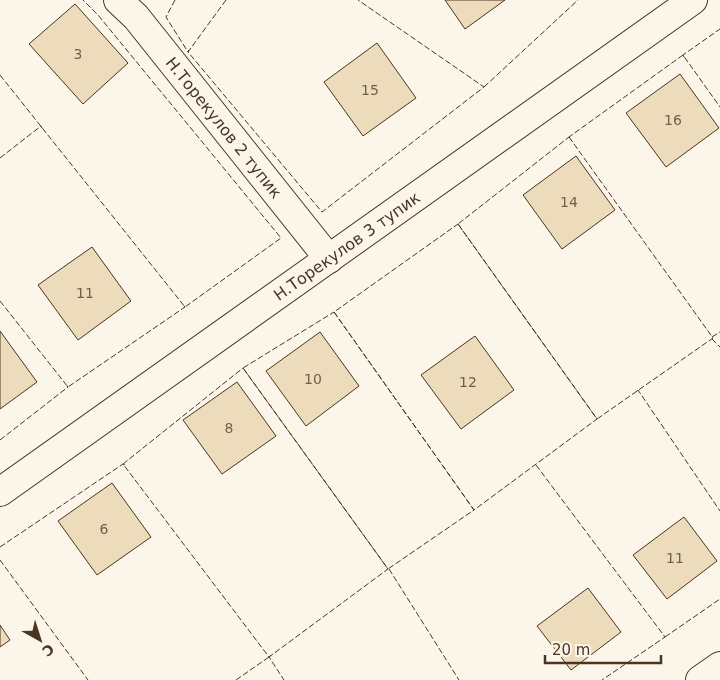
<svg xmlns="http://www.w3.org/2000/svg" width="720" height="680" font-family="'DejaVu Sans',sans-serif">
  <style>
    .building { fill: #ecdcbc; stroke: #4a3520 }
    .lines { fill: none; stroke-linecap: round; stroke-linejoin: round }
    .minor-casing { stroke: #4a3520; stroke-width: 30 }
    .minor { stroke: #fbf6e9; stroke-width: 28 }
    .fence { stroke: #4a3520; stroke-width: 1; stroke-dasharray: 6 2.5; stroke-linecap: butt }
    .labels { text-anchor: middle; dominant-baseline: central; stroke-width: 4; stroke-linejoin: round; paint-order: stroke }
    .number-label { font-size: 14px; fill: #725f47 }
    .street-label { font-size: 16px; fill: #4a3520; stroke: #fbf6e9 }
  </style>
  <rect width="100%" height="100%" fill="#fbf6e9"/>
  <!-- building -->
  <g class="building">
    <path d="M445 0H505L465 29Z"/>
    <path d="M75 4 128 63 83 104 29 44Z"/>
    <path d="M377 43 416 98 363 136 324 82Z"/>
    <path d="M680 74 719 128 666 167 626 113Z"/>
    <path d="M576 156 615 210 562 249 523 195Z"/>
    <path d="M92 247 131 301 78 340 38 285Z"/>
    <path d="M0 331 37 382 0 409Z"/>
    <path d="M320 332 359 386 306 426 266 371Z"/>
    <path d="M475 336 514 390 461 429 421 375Z"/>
    <path d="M237 382 276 436 222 474 183 420Z"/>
    <path d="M112 483 151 537 97 575 58 521Z"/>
    <path d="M684 517 717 561 667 599 633 555Z"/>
    <path d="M588 588 621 632 571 670 537 626Z"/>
    <path d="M0 625 10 640 0 647Z"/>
  </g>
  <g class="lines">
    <!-- minor casing -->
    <g class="minor-casing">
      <g id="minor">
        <path id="s1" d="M118 0 136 17 329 259"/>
        <path id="s2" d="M0 492 693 0"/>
        <path d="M700 680 720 666"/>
      </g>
    </g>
    <!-- minor -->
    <use href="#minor" class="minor"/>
    <!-- fence -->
    <g class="fence">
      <path d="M175 0 166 17 188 52 189 50"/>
      <path d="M226 0 188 52 322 212 484 87 358 0"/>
      <path d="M684 57 683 55 720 29"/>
      <path d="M0 75 185 307 281 238 98 15 83 0"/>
      <path d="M484 87 578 0"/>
      <path d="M569 137 713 338 597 419 458 224Z"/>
      <path d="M570 138 569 137 683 55 720 107"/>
      <path d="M0 158 41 126 42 128"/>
      <path d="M458 224 597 419 474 510 334 312Z"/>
      <path d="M0 301 68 387 185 307 184 306"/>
      <path d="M334 312 474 510 388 569 243 368Z"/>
      <path d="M712 337 720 332"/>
      <path d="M712 339 720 347"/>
      <path d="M243 368 388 569 269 657 123 464Z"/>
      <path d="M637 391 638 390 720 511"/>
      <path d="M0 440 68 387 67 386"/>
      <path d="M536 465 665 637 602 680"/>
      <path d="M0 547 123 464 125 465"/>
      <path d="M0 560 88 680"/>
      <path d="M389 569 459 680"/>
      <path d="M665 637 720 599"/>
      <path d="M271 655 269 657 284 680"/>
      <path d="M236 680 269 657 268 655"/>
    </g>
  </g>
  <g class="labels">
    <!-- number labels -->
    <g class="number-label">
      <text x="78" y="54">3</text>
      <text x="370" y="90">15</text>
      <text x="673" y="120">16</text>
      <text x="569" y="202">14</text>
      <text x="85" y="293">11</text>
      <text x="313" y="379">10</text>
      <text x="468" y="382">12</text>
      <text x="229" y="428">8</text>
      <text x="104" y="529">6</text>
      <text x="675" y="558">11</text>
    </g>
    <!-- street labels -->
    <g class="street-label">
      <text stroke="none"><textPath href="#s1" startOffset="166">Н.Торекулов 2 тупик</textPath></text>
      <text stroke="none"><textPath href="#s2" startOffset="425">Н.Торекулов 3 тупик</textPath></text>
    </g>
  </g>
  <!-- north arrow -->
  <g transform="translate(40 640) rotate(141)" stroke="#fbf6e9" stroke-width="4" paint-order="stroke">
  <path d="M0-4L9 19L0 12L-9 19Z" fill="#4a3520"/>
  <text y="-8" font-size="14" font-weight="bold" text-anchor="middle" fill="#4a3520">С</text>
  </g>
  <!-- scale -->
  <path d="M545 655v8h116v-8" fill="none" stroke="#4a3520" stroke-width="2.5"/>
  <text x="552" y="655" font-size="15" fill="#4a3520" stroke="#fbf6e9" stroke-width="4" paint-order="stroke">20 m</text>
</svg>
